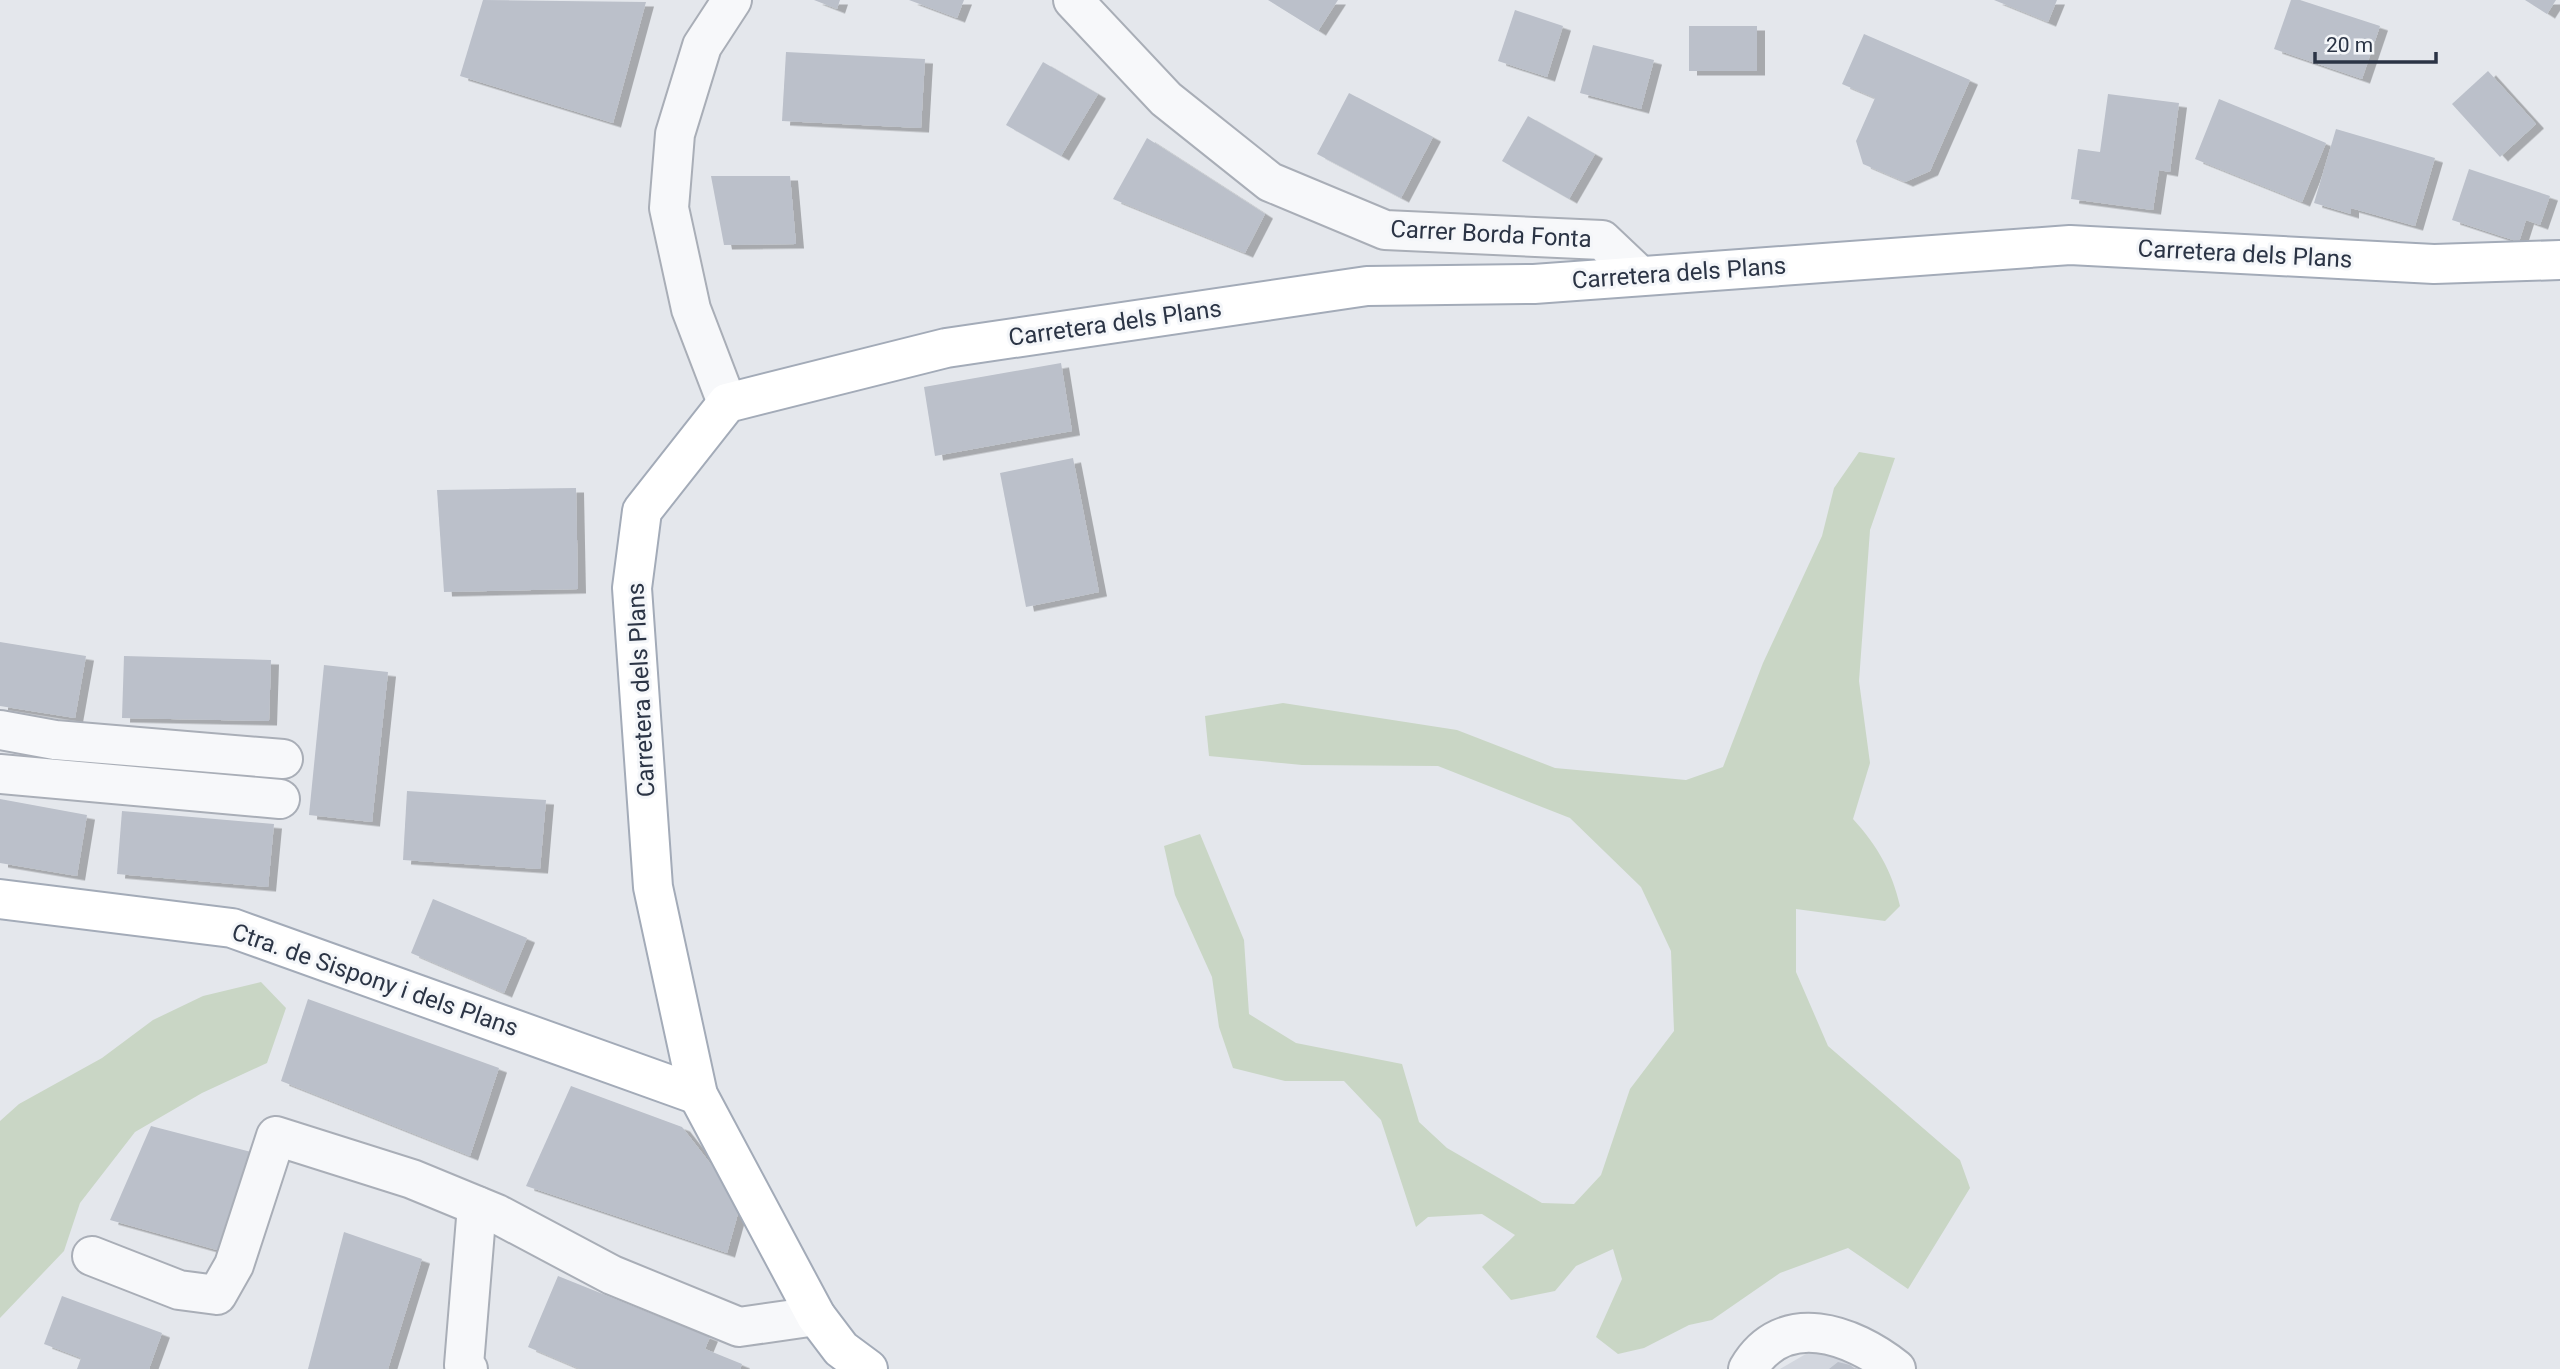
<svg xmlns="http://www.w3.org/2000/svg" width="2560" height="1369" font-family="Roboto,sans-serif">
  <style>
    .built { fill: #d2d6de }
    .green { fill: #c9d6c5 }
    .building { fill: #bbc0ca; filter: url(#shadow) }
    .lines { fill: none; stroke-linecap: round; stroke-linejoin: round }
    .minor-casing { stroke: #a9aeb7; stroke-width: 42 }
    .major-casing { stroke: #a3abb8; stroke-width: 42 }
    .minor { stroke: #f7f8fa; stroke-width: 38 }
    .major { stroke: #fff; stroke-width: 38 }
    .labels { text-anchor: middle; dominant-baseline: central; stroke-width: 6; stroke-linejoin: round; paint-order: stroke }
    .street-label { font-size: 24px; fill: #2b3445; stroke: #f4f6f9 }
  </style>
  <defs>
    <filter id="shadow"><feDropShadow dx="8" dy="4.5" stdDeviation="0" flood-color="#0004"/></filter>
  </defs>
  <rect width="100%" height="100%" fill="#e4e7ec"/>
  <!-- built -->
  <path class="built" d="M1811 1351 1844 1354 1863 1369H1780Z"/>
  <!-- green -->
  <g class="green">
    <path d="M1859 452 1895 458 1870 530 1859 681 1870 763 1853 819C1877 845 1892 871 1900 906L1885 921 1796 909V972L1828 1046 1960 1160 1970 1188 1908 1289 1848 1248 1780 1273 1712 1320 1689 1325 1644 1348 1618 1354 1596 1337 1622 1279 1613 1249 1576 1266 1555 1291 1511 1300 1482 1267 1515 1235 1482 1214 1428 1217 1416 1227 1381 1120 1344 1081H1285L1233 1068 1219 1027 1212 977 1175 895 1164 846 1200 834 1244 940 1249 1014 1296 1043 1402 1064 1419 1122 1447 1148 1542 1203 1574 1204 1601 1175 1630 1089 1674 1031 1671 951 1641 887 1570 818 1438 766 1302 765 1209 756 1205 716 1283 703 1457 730 1555 768 1686 780 1723 767 1763 663 1822 536 1834 488Z"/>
    <path d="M261 982 286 1008 267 1063 202 1093 135 1132 80 1203 64 1251 0 1318V1121L19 1104 102 1058 153 1020 203 996Z"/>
  </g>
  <!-- building -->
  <g class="building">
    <path d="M483 0 646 2 613 123 460 76Z"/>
    <path d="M814 0H840L837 9Z"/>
    <path d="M909 0H964L957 18Z"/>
    <path d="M1268 0H1338L1318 31Z"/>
    <path d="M1994 0H2057L2048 22Z"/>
    <path d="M2291 0H2300L2380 26 2362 79 2274 49Z"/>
    <path d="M2525 0H2556L2547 14Z"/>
    <path d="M1515 10 1563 26 1547 77 1498 61Z"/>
    <rect x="1689" y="26" width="68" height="45"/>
    <path d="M1864 34 1970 80 1930 171 1905 182 1863 164 1856 141 1875 98 1842 84Z"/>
    <path d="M1593 45 1654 60 1641 109 1580 93Z"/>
    <path d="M786 52 925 59 921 128 782 121Z"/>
    <path d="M1043 62 1098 94 1061 156 1006 125Z"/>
    <path d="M2488 71 2536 124 2500 157 2452 104Z"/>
    <path d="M1349 93 1433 137 1401 198 1317 154Z"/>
    <path d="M2108 94 2179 103 2170 172 2159 170 2153 210 2071 199 2078 149 2100 152Z"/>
    <path d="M2219 99 2326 143 2302 202 2195 159Z"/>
    <path d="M1528 116 1595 154 1569 199 1502 161Z"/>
    <path d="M2336 129 2435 158 2415 226 2351 208V214L2314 203Z"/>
    <path d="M1147 138 1265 214 1245 253 1113 199Z"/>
    <path d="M2469 169 2550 196 2540 225 2526 220 2519 242 2452 220Z"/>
    <path d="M711 176H790L796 244 724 245Z"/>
    <path d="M1061 363 1072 431 935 456 924 387Z"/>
    <path d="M1073 458 1099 592 1026 607 1000 473Z"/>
    <path d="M576 488 578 589 444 592 437 490Z"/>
    <path d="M0 642 86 656 75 718 0 706Z"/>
    <path d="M124 656 271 660 269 721 122 718Z"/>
    <path d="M324 665 388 672 372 822 309 815Z"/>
    <path d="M407 791 546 800 540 869 403 860Z"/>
    <path d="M0 799 87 815 77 876 0 863Z"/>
    <path d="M122 811 274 824 268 887 117 874Z"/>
    <path d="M433 899 527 938 504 993 411 953Z"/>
    <path d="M308 999 499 1068 470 1156 281 1081Z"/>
    <path d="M571 1086 682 1127 741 1203 727 1253 526 1186Z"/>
    <path d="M151 1126 255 1153 224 1252 110 1220Z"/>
    <path d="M344 1232 422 1259 388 1369H308Z"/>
    <path d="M558 1276 710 1337 705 1349 742 1364 740 1369H580L528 1347Z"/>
    <path d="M62 1296 162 1333 149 1369H77L81 1358 44 1344Z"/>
    <path d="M1838 1362 1850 1365 1855 1369H1829Z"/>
  </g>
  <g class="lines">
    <!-- minor casing -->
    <g class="minor-casing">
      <g id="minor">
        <path d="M1073 0 1166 99 1270 182 1385 230 1602 240 1640 276"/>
        <path d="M727 403 691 309 669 208 675 134 702 46 732 0"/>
        <path d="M0 730 55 740 283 759"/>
        <path d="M0 774 280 799"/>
        <path d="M92 1256 179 1290 217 1295 234 1265 276 1136 412 1179 497 1214 612 1275 739 1327 816 1316"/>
        <path d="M468 1369 464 1365 477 1206"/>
        <path d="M1748 1369C1783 1309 1852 1334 1896 1369"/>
      </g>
    </g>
    <!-- major casing -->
    <g class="major-casing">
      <g id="major">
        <path d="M0 899 232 928 698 1095"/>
        <path d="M868 1369 841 1349 816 1316 698 1095 653 887 632 588 642 511 727 403 946 348 1367 286 1534 284 2070 245 2434 264 2560 260"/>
      </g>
    </g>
    <!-- minor -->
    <use href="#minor" class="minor"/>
    <!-- major -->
    <use href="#major" class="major"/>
  </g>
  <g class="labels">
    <!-- street labels -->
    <g class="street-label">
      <text transform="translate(1491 234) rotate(3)">Carrer Borda Fonta</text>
      <text transform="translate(2245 254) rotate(3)">Carretera dels Plans</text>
      <text transform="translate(1679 273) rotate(-4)">Carretera dels Plans</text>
      <text transform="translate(1115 323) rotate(-8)">Carretera dels Plans</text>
      <text transform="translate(641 690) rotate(-93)">Carretera dels Plans</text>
      <text transform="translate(375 980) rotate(19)">Ctra. de Sispony i dels Plans</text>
    </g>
  </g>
  <!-- scale -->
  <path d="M2315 52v10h121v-10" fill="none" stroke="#2b3445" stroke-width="3.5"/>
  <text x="2326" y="52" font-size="21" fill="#2b3445" stroke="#f4f6f9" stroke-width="5" paint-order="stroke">20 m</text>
</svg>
